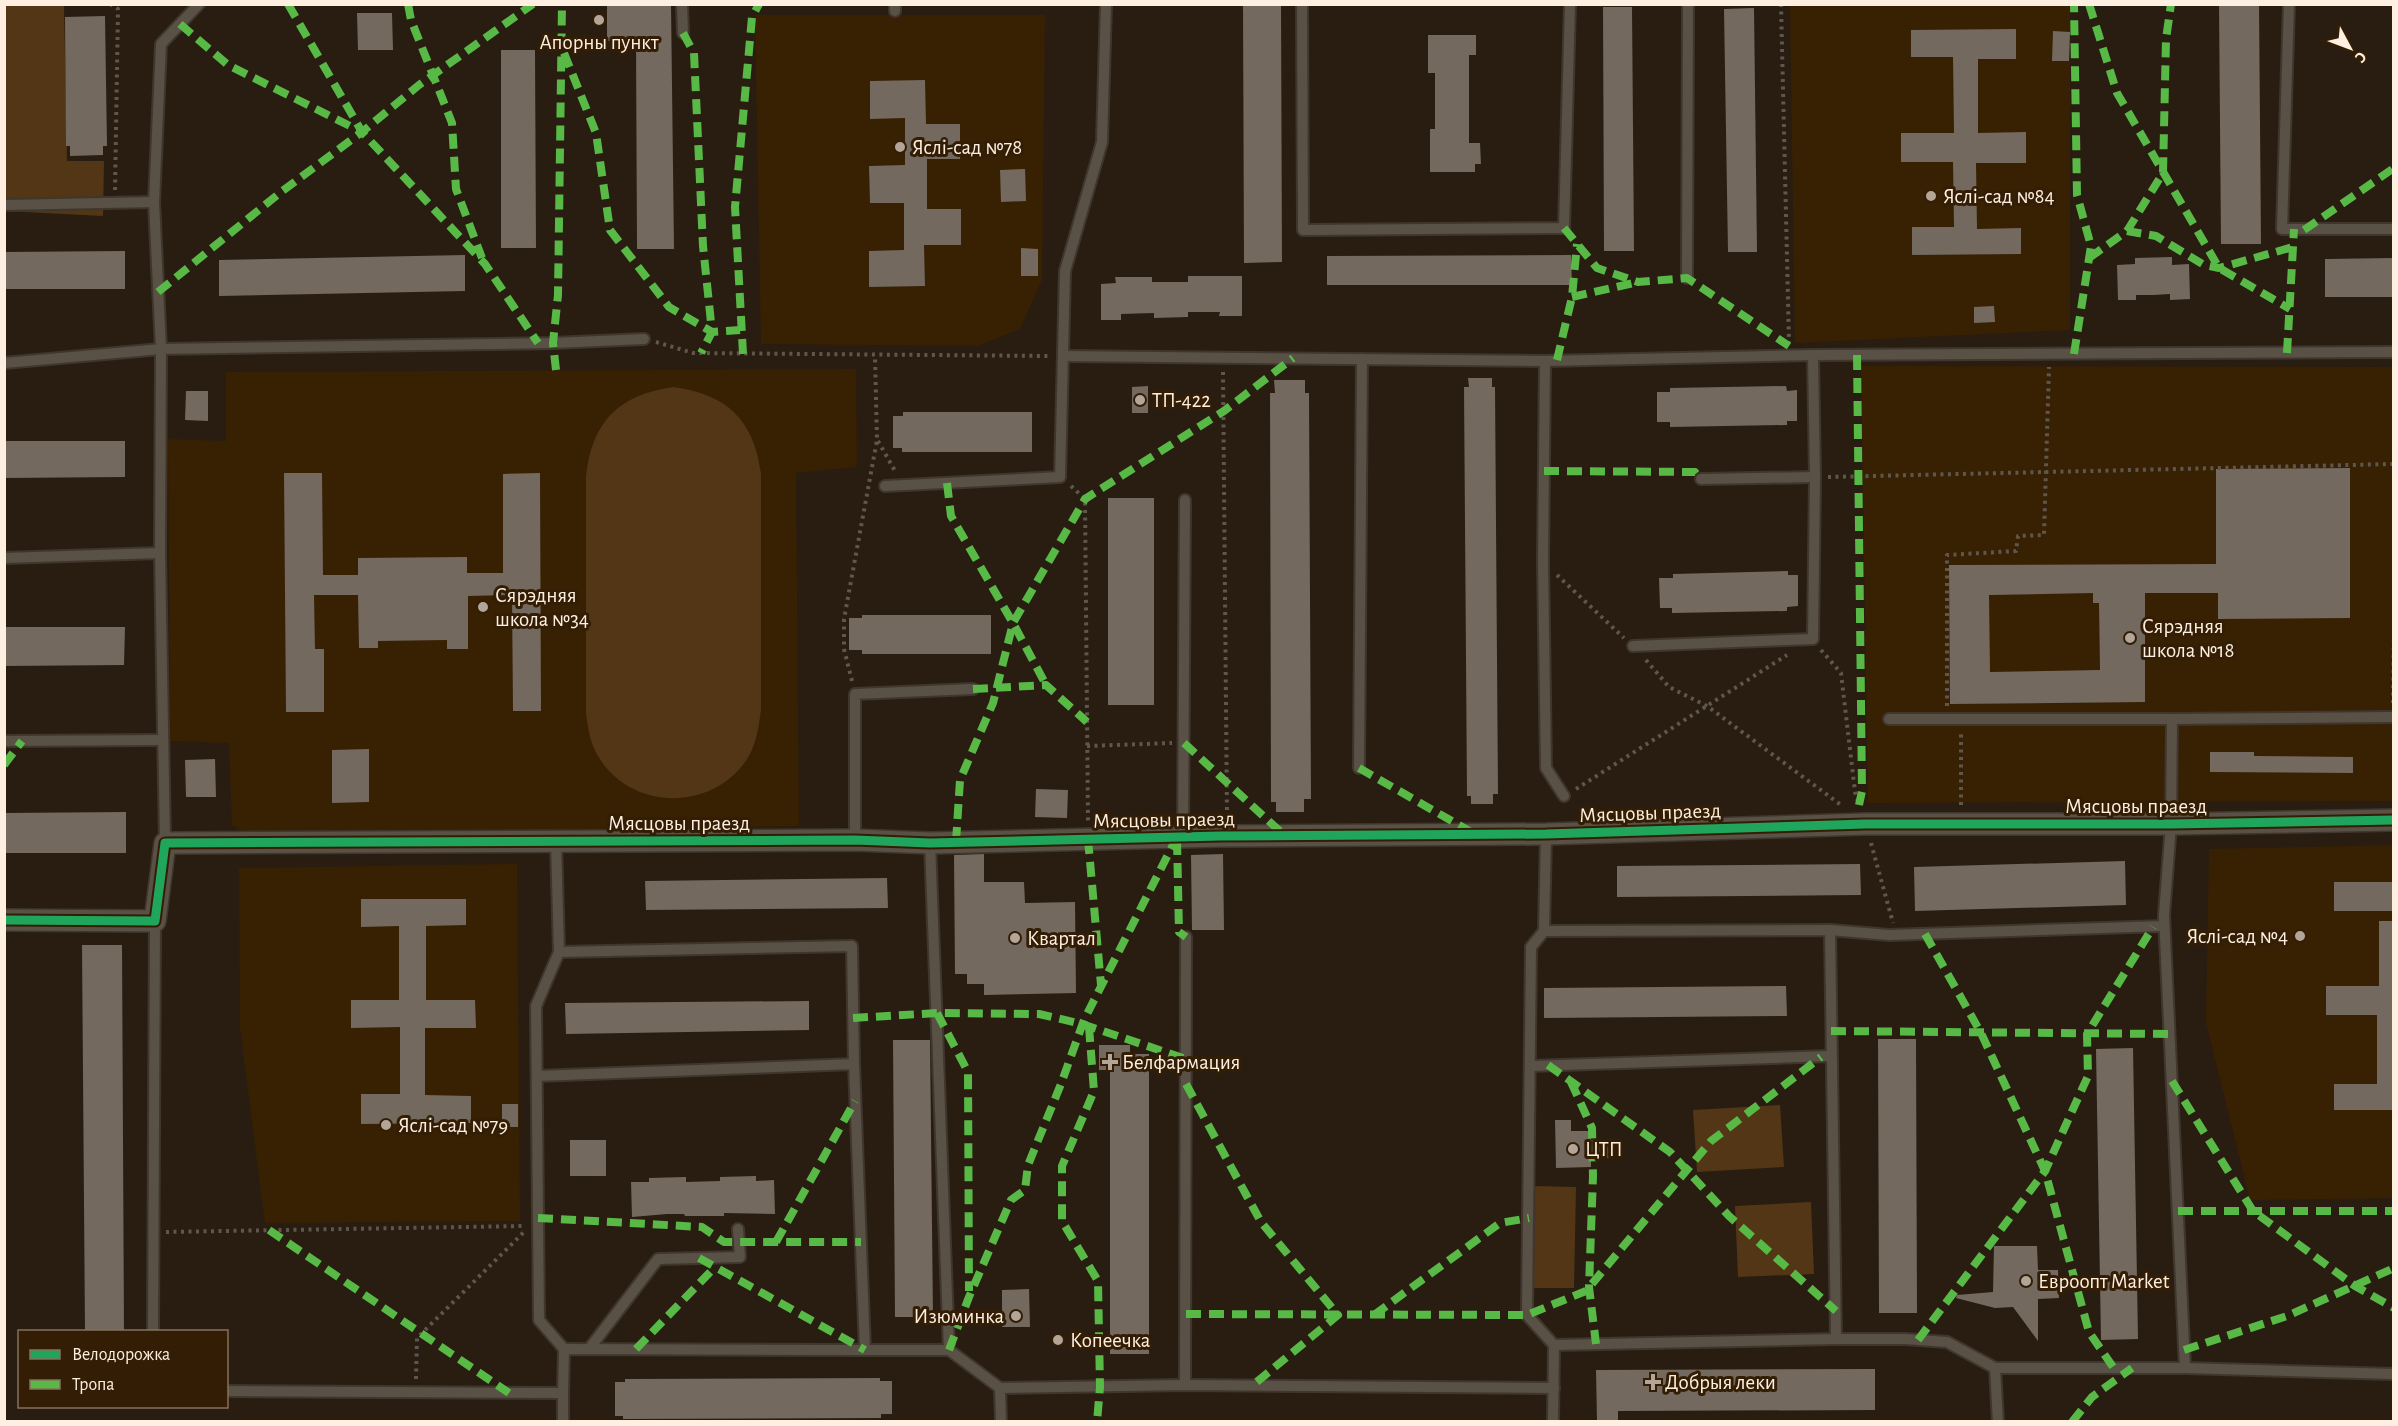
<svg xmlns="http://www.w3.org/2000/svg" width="2398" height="1426" font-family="'Alegreya Sans',sans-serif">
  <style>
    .built { fill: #382003 }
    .green { fill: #523616 }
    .building { fill: #73695e; fill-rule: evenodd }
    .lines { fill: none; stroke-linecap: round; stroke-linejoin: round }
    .lane-casing { stroke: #3f362e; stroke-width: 14 }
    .street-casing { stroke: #3f362e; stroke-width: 24 }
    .path { stroke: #5f574e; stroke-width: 4; stroke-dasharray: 3 4.5; stroke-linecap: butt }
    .lane { stroke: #595046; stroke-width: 10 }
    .street { stroke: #595046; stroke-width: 21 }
    .quiet { stroke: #58b947; stroke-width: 8; stroke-dasharray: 15 8; stroke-linecap: butt }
    .cycleway-casing { stroke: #331e05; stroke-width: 13 }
    .cycleway { stroke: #20a55d; stroke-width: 9 }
    .poi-dot { fill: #b3a698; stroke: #331e05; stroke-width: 2 }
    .labels { text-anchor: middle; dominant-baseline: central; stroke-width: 6; stroke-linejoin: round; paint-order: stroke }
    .poi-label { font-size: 21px; fill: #feefe1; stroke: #331e05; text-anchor: start }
    .street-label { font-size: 21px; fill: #feefe1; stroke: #331e05 }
  </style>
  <rect width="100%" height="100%" fill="#281d10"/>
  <!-- built -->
  <g class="built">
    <path d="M1790 5H2070V330L1795 343Z"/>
    <path d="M755 15H1045L1042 280 1020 329 977 346 761 344Z"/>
    <path d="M1861 366 2393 367V801L1868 803Z"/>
    <path d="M856 369 857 467 796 473 799 826 410 833H244L232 825 229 743 170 741 168 439 226 441V372Z"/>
    <path d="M2393 845V1198L2250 1200 2206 1023 2209 849Z"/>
    <path d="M517 864 520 1221 265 1223 240 1028 239 868Z"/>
  </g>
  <!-- green -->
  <g class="green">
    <path d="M5 5H64L67 161H104L103 216 5 211Z"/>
    <path d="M673 387C727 394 754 420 761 474V710C759 725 757 740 750 754 718 812 631 813 598 756 590 743 588 728 586 713V476C592 422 618 395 673 387Z"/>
    <path d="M1780 1105 1784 1167 1697 1172 1693 1110Z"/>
    <path d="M1533 1186 1576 1187 1574 1288H1532Z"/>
    <path d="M1811 1202 1814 1274 1738 1277 1735 1206Z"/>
  </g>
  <!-- building -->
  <g class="building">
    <path d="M607 4H671L674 249H637L636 41H607Z"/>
    <path d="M1243 4H1281L1282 262 1244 263Z"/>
    <path d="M2219 4H2259L2261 244H2221Z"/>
    <path d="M1603 7H1632L1634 251H1604Z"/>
    <path d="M1754 8 1757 252H1728L1724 9Z"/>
    <path d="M357 13H392L393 50H358Z"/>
    <path d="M105 16 107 146H103V155L70 156V146H66L65 17Z"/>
    <path d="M2016 29V59H1978V133L2026 132V163H1976L1977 229 2021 228V254L1912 255V227H1954L1953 162H1901V133H1954L1953 57H1911V30Z"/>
    <path d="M2053 31 2070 32 2069 61H2052Z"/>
    <path d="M1428 35H1476V55H1469V143H1480L1481 164H1475V172H1430V129H1435V73H1428Z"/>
    <path d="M501 50H535L536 248H501Z"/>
    <path d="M925 80 926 124H960V159H927V209H961V245H924L925 286 869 287V251L904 250V203H870L869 166 905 165V118L870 119V81Z"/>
    <path d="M1025 169 1026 201 1001 202 1000 170Z"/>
    <path d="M1021 248 1038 249V276H1021Z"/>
    <path d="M125 251V289H4V252Z"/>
    <path d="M465 255V291L219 296V260Z"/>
    <path d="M1571 255 1572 285H1327V256Z"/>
    <path d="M2172 257V265L2189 264 2190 299 2170 300V294L2154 295H2136V300H2118L2117 265 2135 264V258Z"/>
    <path d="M2394 258V297H2325V259Z"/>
    <path d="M1188 276H1242V316H1219L1220 312H1188V317L1154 318V313L1121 314V320H1101V284L1116 283 1115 277H1152V282H1188Z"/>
    <path d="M1994 306 1995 322 1974 323V307Z"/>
    <path d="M1468 378H1492V387H1495L1498 794H1493V804H1471V796H1467L1464 387H1469Z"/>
    <path d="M1274 380H1305V393H1309L1311 799H1304V812H1276V802H1271L1270 393H1275Z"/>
    <path d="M1148 386V413H1132V387Z"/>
    <path d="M1786 386 1787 391 1797 390V421H1787V425L1670 427V422H1657V392H1670V388Z"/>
    <path d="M186 391H208V421L185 420Z"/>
    <path d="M903 412H1032V452H902V448H893V416H903Z"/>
    <path d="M4 441H125V477L4 478Z"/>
    <path d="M2350 468V618L2218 619V593H2145V702L1950 704 1949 565 2216 564V469ZM2093 593V603H2099L2100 670 1990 672 1989 595Z"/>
    <path d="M284 473H322L323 575H358V558L467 557V573H503V474L540 473 541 711H513L512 595 468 596V649H447V640L378 641V648H359L358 595H314L315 649H324V712H286Z"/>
    <rect x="1108" y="498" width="46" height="207"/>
    <path d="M1788 571V575H1798V606L1787 607V611L1672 613V608H1660L1659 578H1673V574Z"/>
    <path d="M862 615H991V654H862V650H849V618H862Z"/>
    <path d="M4 627H125L124 665 4 666Z"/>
    <path d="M369 749V802L332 803V750Z"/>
    <path d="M2210 752H2254V756L2353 757V773L2210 772Z"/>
    <path d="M215 759 216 797H186L185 760Z"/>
    <path d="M1036 789 1068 790 1067 818 1035 817Z"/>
    <path d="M126 812V853H4V813Z"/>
    <path d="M984 854V882H1024L1025 903 1075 902 1076 993 984 995V984H967V974H955L954 855Z"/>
    <path d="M1223 854 1224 930H1192L1191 855Z"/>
    <path d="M2125 861 2126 905 1915 911 1914 867Z"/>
    <path d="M1860 864 1861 895 1617 897V866Z"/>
    <path d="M887 878 888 908 646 910 645 881Z"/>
    <rect x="2334" y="882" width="60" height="29"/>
    <path d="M361 899H466V925L426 926V1000H475L476 1028H425V1095L471 1096V1123L361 1124V1094H400V1027L351 1028V1000H399V926L361 927Z"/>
    <path d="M2379 921H2394V1110H2334V1084H2377V1015H2326V986H2379Z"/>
    <path d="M82 945H122L124 1332H85Z"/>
    <path d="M1786 986 1787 1016 1544 1018V988Z"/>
    <path d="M809 1001V1030L566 1034 565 1003Z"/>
    <path d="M1878 1039H1916L1917 1313H1879Z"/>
    <path d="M893 1040H930L933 1317H895Z"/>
    <path d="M1099 1045H1130V1054H1149V1354H1110V1070H1099Z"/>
    <path d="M2133 1048 2138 1339 2101 1340 2096 1049Z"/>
    <rect x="502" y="1104" width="16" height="23"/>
    <path d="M1555 1120H1571V1131H1591V1140L1615 1139V1158H1591V1167L1556 1168Z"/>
    <rect x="570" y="1140" width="36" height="36"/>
    <path d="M756 1176V1181L774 1180 775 1214 724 1213V1216H685L684 1214H667L632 1217 631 1182H649V1178L686 1177V1182L720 1181V1177Z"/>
    <path d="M1994 1246H2037L2038 1270H2058L2059 1298 2038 1299V1341L2013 1307 1995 1308 1956 1298 1957 1295 1993 1292Z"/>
    <path d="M1029 1289 1030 1327H1002V1290Z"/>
    <path d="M1875 1369V1410L1618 1411V1422H1597L1596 1370Z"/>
    <path d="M880 1378V1381H892V1414H881V1418L623 1419V1416H615V1382H625V1379Z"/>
  </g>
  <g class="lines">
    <!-- lane casing -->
    <g class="lane-casing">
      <g id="lane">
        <path d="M682 4 683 33"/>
        <path d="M895 4V11"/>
        <path d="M1302 4 1303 230 1564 228 1570 4"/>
        <path d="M2289 4 2282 229H2394"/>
        <path d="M4 205 154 202"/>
        <path d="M1687 278 1688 4"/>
        <path d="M1064 356 1545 361 1813 355 2394 352"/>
        <path d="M1545 361 1543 561 1546 768 1564 796"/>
        <path d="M4 363 161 349 553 343 644 339"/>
        <path d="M1701 479 1815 477"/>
        <path d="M885 486 1060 477 1065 271 1102 142 1106 4"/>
        <path d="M4 558 160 553"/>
        <path d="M1633 646 1813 639 1815 477 1813 355"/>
        <path d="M1889 719H2172"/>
        <path d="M4 741 162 740"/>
        <path d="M1359 768 1362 359"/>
        <path d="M1546 834 1544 931 1531 947 1527 1315 1554 1345 1553 1422"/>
        <path d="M1183 837 1185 500"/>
        <path d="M855 840V694L973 689"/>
        <path d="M556 842 559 952 536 1006 539 1320 564 1349"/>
        <path d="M165 843 160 553 161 349 154 202 161 44 199 4"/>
        <path d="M930 843 949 1350 1000 1388"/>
        <path d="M1830 930 1836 1339"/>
        <path d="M1544 931 1830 930 1889 935 2164 926V918"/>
        <path d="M559 952 852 946 854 1064 865 1350H949"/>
        <path d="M1531 1066 1831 1056"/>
        <path d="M537 1076 854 1064"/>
        <path d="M153 1332 155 921"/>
        <path d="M1554 1345 1836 1339H1905L1947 1342 1995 1368"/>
        <path d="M589 1349 658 1259 740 1257 738 1229"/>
        <path d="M2185 1368 2394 1374"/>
        <path d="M1185 1385 1186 937"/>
        <path d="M226 1391 563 1393V1422"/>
        <path d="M563 1393 564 1349 865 1350"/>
        <path d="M1001 1422 1000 1388 1185 1385 1554 1388"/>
        <path d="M1998 1422 1995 1368H2185L2164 915 2171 824 2172 719 2393 717"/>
      </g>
    </g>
    <!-- street casing -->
    <g class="street-casing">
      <path id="street" d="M4 920 155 921 165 843 855 840 930 843 1221 836 1546 834 1865 824H2171L2394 820"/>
    </g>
    <!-- path -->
    <g class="path">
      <path d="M110 4 118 9 115 191"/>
      <path d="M1781 4 1789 342"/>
      <path d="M656 342 693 353 1048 356"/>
      <path d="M1223 372 1227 817"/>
      <path d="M878 441 895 471"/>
      <path d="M1828 477 2394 464"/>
      <path d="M1071 486 1085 499 1088 821"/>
      <path d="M1557 575 1624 638"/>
      <path d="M1821 650 1841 673 1855 792 1859 805"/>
      <path d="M1646 660 1669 687 1707 706 1841 805"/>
      <path d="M852 681 844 649V619L877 440 875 356"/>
      <path d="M2393 703 2394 629"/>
      <path d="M1947 706V555L2016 551 2018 536 2044 535 2049 367"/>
      <path d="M1087 746 1172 743"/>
      <path d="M1576 789 1787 655"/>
      <path d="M1961 805V732"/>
      <path d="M1871 843 1893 923"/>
      <path d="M166 1232 524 1226"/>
      <path d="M416 1379 417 1338 525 1231"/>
    </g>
    <!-- lane -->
    <use href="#lane" class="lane"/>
    <!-- street -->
    <use href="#street" class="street"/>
    <!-- quiet -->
    <g class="quiet">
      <path d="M288 4 362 132 485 264 538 343"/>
      <path d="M408 4 411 20 452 123 456 189 482 258"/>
      <path d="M2089 4 2117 93 2219 268 2290 309"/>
      <path d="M180 24 228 65 362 132"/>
      <path d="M683 33 694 53 703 246 712 332 701 353"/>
      <path d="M564 53 596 133 610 230 669 307 712 332 740 330"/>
      <path d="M1564 228 1597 268 1638 282 1687 278 1789 346"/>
      <path d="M2304 230 2394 168"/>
      <path d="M2127 231 2163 173 2166 39 2171 4"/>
      <path d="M2089 258 2127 231 2156 236 2204 265 2219 268 2293 247"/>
      <path d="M158 292 281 192 362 132 419 85 533 4"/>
      <path d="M1572 297 1638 282"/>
      <path d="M2287 353 2294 229"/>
      <path d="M743 354 735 207 752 17 759 4"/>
      <path d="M2074 354 2091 246 2077 195 2074 4"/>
      <path d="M1857 355 1862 791 1859 805"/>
      <path d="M1557 360 1572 297 1577 244"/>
      <path d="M556 370 553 343 558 295 562 4"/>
      <path d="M1544 471 1695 472 1701 479"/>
      <path d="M947 483 951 516 1013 623 1046 685"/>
      <path d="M973 689 1046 685 1087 722"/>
      <path d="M1184 743 1285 836"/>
      <path d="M4 765 22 741"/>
      <path d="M1359 768 1471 832"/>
      <path d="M1088 839 1101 985"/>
      <path d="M1177 840 1179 932 1186 937"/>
      <path d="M956 842 960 780 993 703 1013 623 1085 499 1224 411 1293 358"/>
      <path d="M1925 934 1981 1033 2045 1171 2089 1332 2113 1367"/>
      <path d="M937 1013 968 1072 969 1291"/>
      <path d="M853 1018 937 1013 1039 1014 1082 1024 1186 1059"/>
      <path d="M1089 1027 1094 1091 1062 1166V1221L1098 1281 1100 1387 1097 1422"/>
      <path d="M1831 1031 2170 1034"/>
      <path d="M1548 1065 1670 1152 1729 1216 1836 1311"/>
      <path d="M2172 1081 2253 1211 2355 1286 2394 1308"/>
      <path d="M1571 1082 1592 1128 1593 1176 1589 1287 1596 1344"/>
      <path d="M1186 1084 1261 1222 1338 1315 1253 1385"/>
      <path d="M2178 1211H2394"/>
      <path d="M538 1218 702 1227 724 1242H861"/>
      <path d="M269 1230 509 1393"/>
      <path d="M776 1242 855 1101"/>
      <path d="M699 1258 865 1350"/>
      <path d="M1186 1314 1527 1315 1586 1291 1711 1141 1821 1057"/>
      <path d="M1374 1315 1500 1223 1529 1218"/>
      <path d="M1918 1340 2045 1171 2088 1076 2087 1034 2153 927"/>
      <path d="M636 1349 715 1267"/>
      <path d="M949 1350 969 1297 1011 1200 1025 1190 1028 1165 1061 1084 1084 1020 1177 837"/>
      <path d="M2184 1350 2287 1316 2394 1268"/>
      <path d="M2072 1422 2092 1397 2132 1368"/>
    </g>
    <!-- cycleway casing -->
    <g class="cycleway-casing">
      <path id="cycleway" d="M4 920 155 921 165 843 855 840 930 843 1221 836 1546 834 1865 824H2171L2394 820"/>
    </g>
    <!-- cycleway -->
    <use href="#cycleway" class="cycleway"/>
  </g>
  <!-- markers -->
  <g class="poi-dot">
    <circle cx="599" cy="20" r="6"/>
    <circle cx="900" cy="147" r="6"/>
    <circle cx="1931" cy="196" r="6"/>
    <circle cx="1140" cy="400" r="6"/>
    <circle cx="483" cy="607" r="6"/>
    <circle cx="2130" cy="638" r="6"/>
    <circle cx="2300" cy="936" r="6"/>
    <circle cx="1015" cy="938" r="6"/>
    <path d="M1107 1053h6v6h6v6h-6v6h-6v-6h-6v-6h6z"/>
    <circle cx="386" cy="1125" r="6"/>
    <circle cx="1573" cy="1149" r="6"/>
    <circle cx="2026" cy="1281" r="6"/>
    <circle cx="1016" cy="1316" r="6"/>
    <circle cx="1058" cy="1340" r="6"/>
    <path d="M1650 1373h6v6h6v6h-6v6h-6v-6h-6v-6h6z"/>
  </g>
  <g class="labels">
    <!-- poi labels -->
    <g class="poi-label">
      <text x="599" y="42" text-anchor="middle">Апорны пункт</text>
      <text x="912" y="147">Яслі-сад №78</text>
      <text x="1943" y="196">Яслі-сад №84</text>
      <text x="1152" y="400">ТП-422</text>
      <text x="495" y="595">Сярэдняя<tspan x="495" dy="24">школа №34</tspan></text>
      <text x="2142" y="626">Сярэдняя<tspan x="2142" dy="24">школа №18</tspan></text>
      <text x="2288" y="936" text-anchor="end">Яслі-сад №4</text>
      <text x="1027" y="938">Квартал</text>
      <text x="1122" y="1062">Белфармация</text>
      <text x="398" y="1125">Яслі-сад №79</text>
      <text x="1585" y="1149">ЦТП</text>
      <text x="2038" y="1281">Евроопт Market</text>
      <text x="1004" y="1316" text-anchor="end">Изюминка</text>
      <text x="1070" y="1340">Копеечка</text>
      <text x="1665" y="1382">Добрыя леки</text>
    </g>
    <!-- street labels -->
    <g class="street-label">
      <text x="2136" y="806">Мясцовы праезд</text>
      <text transform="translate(1650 813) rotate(-2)">Мясцовы праезд</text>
      <text transform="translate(1164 820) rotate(-1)">Мясцовы праезд</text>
      <text x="679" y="823">Мясцовы праезд</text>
    </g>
  </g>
  <!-- border -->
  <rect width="2398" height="1426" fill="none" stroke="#feefe1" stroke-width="12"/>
  <!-- legend -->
  <rect x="18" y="1330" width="210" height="78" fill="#331e05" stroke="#84725d" stroke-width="1.5"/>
  <rect x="30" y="1350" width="30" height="9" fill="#20a55d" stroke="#84725d" stroke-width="1.5"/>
  <text x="72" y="1360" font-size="18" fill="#feefe1">Велодорожка</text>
  <rect x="30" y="1380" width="30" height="9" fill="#58b947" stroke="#84725d" stroke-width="1.5"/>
  <text x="72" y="1390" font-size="18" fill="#feefe1">Тропа</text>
  <!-- north arrow -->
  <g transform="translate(2350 48) rotate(131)" stroke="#331e05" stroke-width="4.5" paint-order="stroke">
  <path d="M0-4.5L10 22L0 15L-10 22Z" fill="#feefe1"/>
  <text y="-9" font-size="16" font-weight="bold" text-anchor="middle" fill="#feefe1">С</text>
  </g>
</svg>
